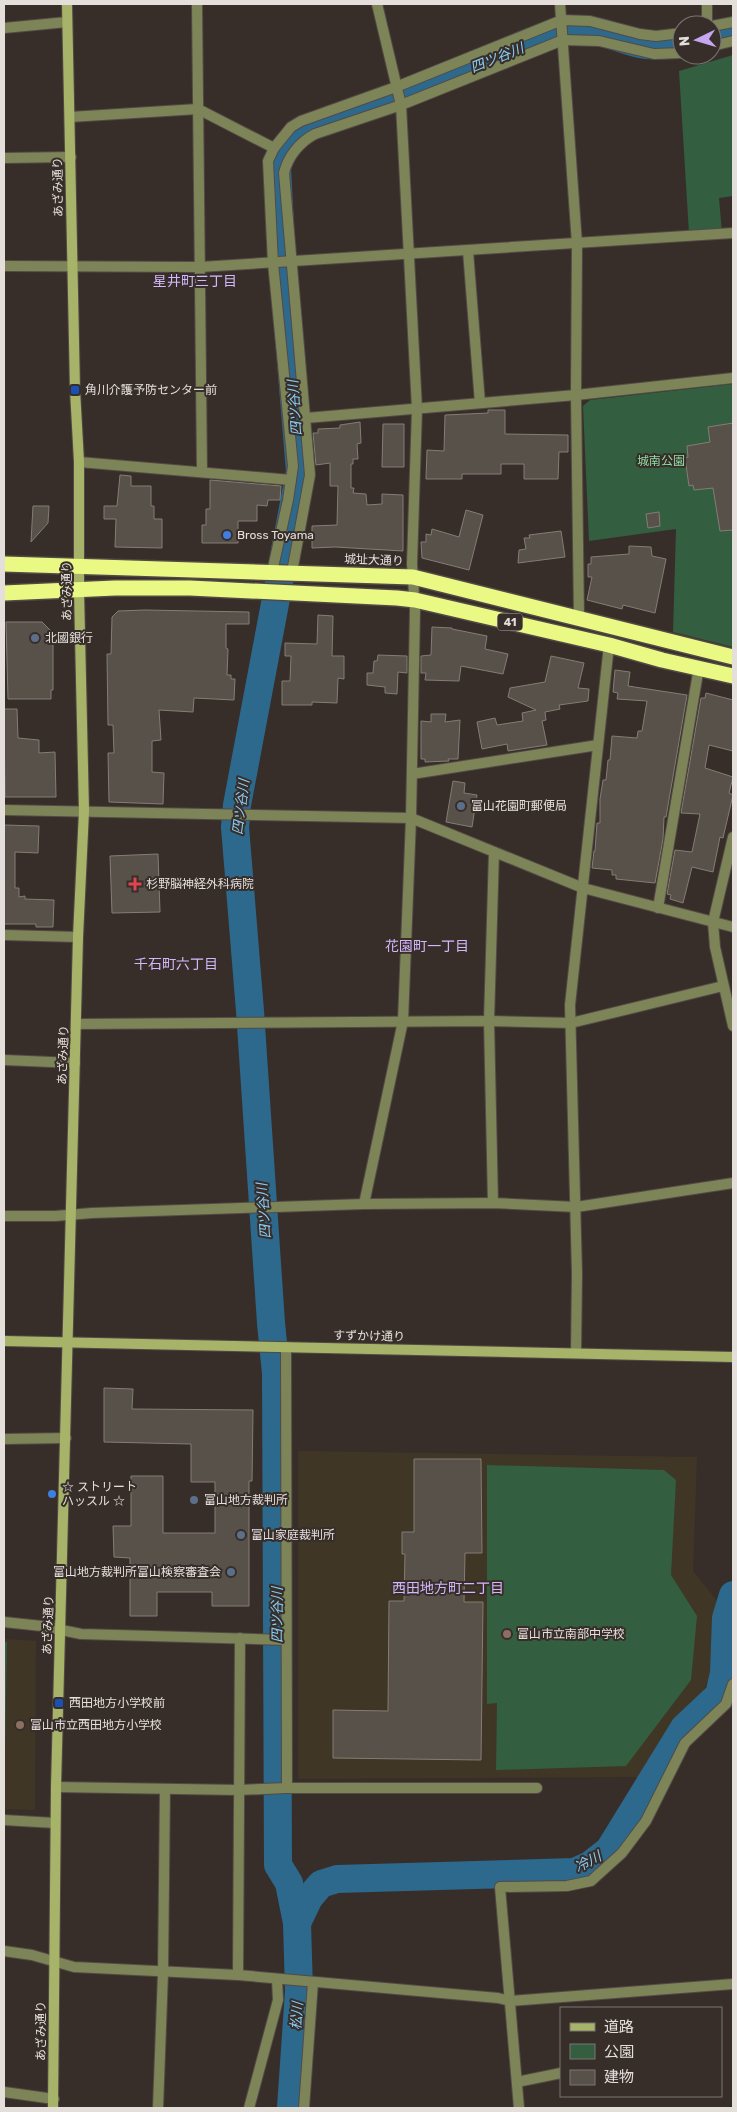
<svg xmlns="http://www.w3.org/2000/svg" width="737" height="2112" font-family="Rubik,'Noto Sans JP',sans-serif">
  <style>
    .education { fill: #403626 }
    .green { fill: #335e3f }
    .lines { fill: none; stroke-linecap: round; stroke-linejoin: round }
    .river { stroke: #2c698d; stroke-width: 28 }
    .building { fill: #575149; stroke: #847d75 }
    .street-casing { stroke: #534a46; stroke-width: 12 }
    .secondary-casing { stroke: #534a46; stroke-width: 12 }
    .highway-casing { stroke: #534a46; stroke-width: 18 }
    .street { stroke: #7d8457; stroke-width: 10 }
    .secondary { stroke: #a8b36a; stroke-width: 10 }
    .highway { stroke: #e9f983; stroke-width: 15 }
    .transit-dot { fill: #1a4fb4; stroke: #372e2a; stroke-width: 2 }
    .shop-dot { fill: #3f7fe0; stroke: #372e2a; stroke-width: 2 }
    .service-dot { fill: #5c6f8a; stroke: #372e2a; stroke-width: 2 }
    .health-dot { fill: #e0444e; stroke: #372e2a; stroke-width: 2 }
    .education-dot { fill: #8d6e63; stroke: #372e2a; stroke-width: 2 }
    .labels { text-anchor: middle; dominant-baseline: central; stroke-width: 4; stroke-linejoin: round; paint-order: stroke }
    .shield { fill: #372e2a; stroke: #b1aaa7; stroke-width: 1 }
    .shield-label { font-size: 11px; font-weight: bold; fill: #e5dfdc }
    .street-label { font-size: 12px; fill: #e5dfdc; stroke: #372e2a }
    .poi-label { font-size: 12px; fill: #e5dfdc; stroke: #372e2a; text-anchor: start }
    .park-label { font-size: 12px; fill: #8fdfa4; stroke: #372e2a }
    .water-label { font-size: 14px; font-style: italic; fill: #88ccf6; stroke: #372e2a }
    .neighbourhood-label { font-size: 14px; fill: #d3b6fb; stroke: #372e2a }
  </style>
  <rect width="100%" height="100%" fill="#372e2a"/>
  <!-- education -->
  <g class="education">
    <path d="M298 1451 697 1457 693 1571 717 1601 714 1668 701 1696 638 1777 298 1779Z"/>
    <path d="M4 1639 36 1641 35 1810 4 1809Z"/>
  </g>
  <!-- green -->
  <g class="green">
    <path d="M733 55V196L719 198 722 233H689L679 71Z"/>
    <path d="M733 384V647L673 632 676 529 589 541 583 406 590 400Z"/>
    <path d="M487 1465 664 1470 676 1480 671 1575 697 1616 691 1680 626 1766 496 1770 497 1703 487 1704Z"/>
    <path d="M4 1642H7L4 1802Z"/>
  </g>
  <g class="lines">
    <!-- river -->
    <g class="river">
      <path d="M712 37 733 32"/>
      <path d="M297 1923 309 1898 321 1884 337 1879 574 1872 590 1865 609 1850 684 1728 719 1695 724 1673 726 1618 733 1595"/>
      <path d="M291 2108 299 1991 297 1923 289 1883 278 1865 276 1373 271 1323 250 1011 235 827 237 805 300 471 281 243 277 168C281 151 293 138 307 128 364 109 419 88 474 66 500 55 544 33 570 30 596 26 616 39 640 44 654 47 668 45 682 44"/>
    </g>
  </g>
  <!-- building -->
  <g class="building">
    <path d="M488 410H505V434L568 435V452H559L558 479H524V464H501V474H462V479H426L427 450 444 451 445 415 488 413Z"/>
    <path d="M360 422 361 443 357 444 358 459H353V464H351V488H354L353 493 366 494 367 505 382 504V494L403 495V551L335 547 312 548V526L337 525 338 486H330V463L316 465 313 433H318V429L340 428V425Z"/>
    <path d="M733 423V530L720 531 713 488 694 490 693 485 689 486 685 458 688 457 687 446 710 442 708 427Z"/>
    <path d="M383 424H404V467H382Z"/>
    <path d="M120 475 131 476V486H151V506H154V519H162V548L115 547 116 519H104V506H117Z"/>
    <path d="M210 480 281 486 280 500H268L267 506 257 505V521H238V543H202V525H206V509H210Z"/>
    <path d="M33 506H49L48 523 31 542Z"/>
    <path d="M466 510 483 515 469 570 422 558 421 542H426V534L431 535 432 529 459 537Z"/>
    <path d="M659 512 660 526 648 528 646 514Z"/>
    <path d="M561 531 565 557 518 563 519 550 526 549 524 538H530L529 535Z"/>
    <path d="M629 546 651 547 652 556 666 559 655 613 623 605 622 609 587 600 592 577H588V564H591V557L629 554Z"/>
    <path d="M145 610 249 612V624H226V648L228 649 227 675H231V679H235L234 700 194 698 193 712 159 710 161 740 152 741V772L164 773 163 804 109 802 108 753H114L113 725H108L107 654H111L112 617 118 611Z"/>
    <path d="M318 615 333 616 332 656H344V679L338 678 337 703 312 702V705H282V681H290L291 656H285V643L317 644Z"/>
    <path d="M6 622H42L53 633V690H51V699H8Z"/>
    <path d="M432 627 452 628V629L487 636 485 649 508 654 503 674 461 666 459 681 425 680 426 673H421V656L431 655Z"/>
    <path d="M378 655 407 656V673L398 672 397 694 385 693V687L367 685V673H373L374 661H377Z"/>
    <path d="M551 656 584 663 578 688 589 689 588 701 559 705 560 709 545 712 546 720 542 721 547 745 508 751 507 744 482 749 477 722 495 718 497 725 523 721 522 713 536 710 508 697 510 688 545 682Z"/>
    <path d="M615 670 630 672 628 686 687 695 666 817H664L663 839 655 883 616 879V875H612V870L592 868 594 851H595L597 823H600V799L603 780H606L608 760H610L612 736 637 738 638 731H642L647 701 617 699 618 693 613 692Z"/>
    <path d="M706 693 733 700V751L709 745 705 768 733 777 729 793 733 795 723 838 720 837 713 872 692 867 683 903 670 899 671 895 667 894 675 850 692 852 700 814 681 813 701 698H705Z"/>
    <path d="M4 709H17L18 738 39 740V753L55 752 56 797H5Z"/>
    <path d="M431 714H446L445 722 460 720 458 759H448L449 761 425 762V759H421V721L431 722Z"/>
    <path d="M453 781 465 783 464 793 477 795 472 827 446 822Z"/>
    <path d="M4 825 39 826 38 853 15 852V888H19V897L25 896V899L54 900 53 927H36V924H4Z"/>
    <path d="M158 854 160 912 112 913 110 856Z"/>
    <path d="M104 1388 133 1389 132 1409 253 1410 252 1481H249V1606H212V1592H157V1616H130V1558L114 1557 113 1526H131V1476H163V1533H215V1482H191V1444L104 1442Z"/>
    <path d="M414 1459H481L482 1553H465L464 1602H483L481 1760 333 1758V1710L388 1711 389 1601H404L405 1554H402V1532H414Z"/>
  </g>
  <g class="lines">
    <!-- street casing -->
    <g class="street-casing">
      <g id="street">
        <path d="M197 4 202 472"/>
        <path d="M560 4 577 244 576 395 579 618"/>
        <path d="M707 25V4"/>
        <path d="M712 26 733 22"/>
        <path d="M4 28 67 22"/>
        <path d="M712 46 733 41"/>
        <path d="M70 117 198 109 274 148"/>
        <path d="M4 158 71 157"/>
        <path d="M468 251 480 403"/>
        <path d="M4 266 200 267 733 233"/>
        <path d="M306 418 576 395 733 378"/>
        <path d="M79 462 291 480"/>
        <path d="M272 572 288 500 293 466 273 263 268 161 274 148 291 127 301 121 396 87 562 20 590 21 640 34 656 36 682 33"/>
        <path d="M292 572 310 475 284 173C288 156 300 142 315 134L401 105 563 40 599 41 654 54 682 53"/>
        <path d="M412 774 598 745"/>
        <path d="M4 810 411 818 583 888 733 927"/>
        <path d="M733 837 713 922 715 947 733 1026"/>
        <path d="M658 908 699 667"/>
        <path d="M4 935 78 937"/>
        <path d="M77 1024 489 1021 571 1023 723 986"/>
        <path d="M4 1060 75 1063"/>
        <path d="M493 1203 489 1021 494 852"/>
        <path d="M364 1204 403 1021 411 818 415 610 412 564 417 409 401 105 377 4"/>
        <path d="M4 1216H55L92 1213 364 1204 493 1203 576 1207 733 1183"/>
        <path d="M286 1347 287 1788"/>
        <path d="M576 1353 577 1274 570 1005 609 645"/>
        <path d="M4 1439 66 1438"/>
        <path d="M4 1622 42 1626 81 1634 286 1640"/>
        <path d="M56 1787 239 1790 287 1788H537"/>
        <path d="M4 1820 55 1823"/>
        <path d="M4 1951 32 1955 74 1967 238 1975 498 1998 510 2001 733 1984"/>
        <path d="M238 1975 240 1638"/>
        <path d="M517 2082 561 2073"/>
        <path d="M4 2092 54 2099"/>
        <path d="M158 2108 163 1973 165 1789"/>
        <path d="M249 2108 278 2000 277 1979"/>
        <path d="M304 2108 313 1982"/>
        <path d="M519 2108 500 1887 567 1886 591 1881 622 1853 646 1821 685 1743 726 1704 733 1684"/>
      </g>
    </g>
    <!-- secondary casing -->
    <g class="secondary-casing">
      <g id="secondary">
        <path d="M4 1341 733 1357"/>
        <path d="M53 2108 56 1787 78 937 84 811 79 591V462L75 390 67 4"/>
      </g>
    </g>
    <!-- highway casing -->
    <g class="highway-casing">
      <g id="highway">
        <path d="M4 564 413 577 733 657"/>
        <path d="M4 593 115 588H190L397 598 415 600 501 620 609 645 662 660 733 676"/>
      </g>
    </g>
    <!-- street -->
    <use href="#street" class="street"/>
    <!-- secondary -->
    <use href="#secondary" class="secondary"/>
    <!-- highway -->
    <use href="#highway" class="highway"/>
  </g>
  <!-- markers -->
  <g class="transit-dot">
    <rect x="70" y="385" width="10" height="10" rx="2.5"/>
    <rect x="54" y="1698" width="10" height="10" rx="2.5"/>
  </g>
  <g class="shop-dot">
    <circle cx="227" cy="535" r="5"/>
    <circle cx="52" cy="1494" r="5"/>
  </g>
  <g class="service-dot">
    <circle cx="35" cy="638" r="5"/>
    <circle cx="461" cy="806" r="5"/>
    <circle cx="194" cy="1500" r="5"/>
    <circle cx="241" cy="1535" r="5"/>
    <circle cx="231" cy="1572" r="5"/>
  </g>
  <path class="health-dot" d="M132.5 876.5h5v5h5v5h-5v5h-5v-5h-5v-5h5z"/>
  <g class="education-dot">
    <circle cx="507" cy="1634" r="5"/>
    <circle cx="20" cy="1725" r="5"/>
  </g>
  <g class="labels">
    <!-- shield labels -->
    <rect class="shield" x="497.5" y="613.5" width="25" height="17" rx="4"/>
    <g class="shield-label">
      <text x="510" y="622">41</text>
    </g>
    <!-- street labels -->
    <g class="street-label">
      <text transform="translate(58 187) rotate(-91)">あざみ通り</text>
      <text transform="translate(374 560) rotate(2)">城址大通り</text>
      <text transform="translate(67 591) rotate(-90)">あざみ通り</text>
      <text transform="translate(63 1055) rotate(-88)">あざみ通り</text>
      <text transform="translate(369 1336) rotate(1)">すずかけ通り</text>
      <text transform="translate(48 1625) rotate(-88)">あざみ通り</text>
      <text transform="translate(41 2031) rotate(-90)">あざみ通り</text>
    </g>
    <!-- poi labels -->
    <g class="poi-label">
      <text x="85" y="390">角川介護予防センター前</text>
      <text x="237" y="535">Bross Toyama</text>
      <text x="45" y="638">北國銀行</text>
      <text x="471" y="806">富山花園町郵便局</text>
      <text x="146" y="884">杉野脳神経外科病院</text>
      <text x="62" y="1487">☆ ストリート<tspan x="62" dy="14">ハッスル ☆</tspan></text>
      <text x="204" y="1500">富山地方裁判所</text>
      <text x="251" y="1535">富山家庭裁判所</text>
      <text x="221" y="1572" text-anchor="end">富山地方裁判所富山検察審査会</text>
      <text x="517" y="1634">富山市立南部中学校</text>
      <text x="69" y="1703">西田地方小学校前</text>
      <text x="30" y="1725">富山市立西田地方小学校</text>
    </g>
    <!-- park labels -->
    <g class="park-label">
      <text x="661" y="461">城南公園</text>
    </g>
    <!-- water labels -->
    <g class="water-label">
      <text transform="translate(497 58) rotate(-22)">四ツ谷川</text>
      <text transform="translate(295 408) rotate(-94)">四ツ谷川</text>
      <text transform="translate(241 807) rotate(-83)">四ツ谷川</text>
      <text transform="translate(264 1211) rotate(-94)">四ツ谷川</text>
      <text transform="translate(277 1615) rotate(-90)">四ツ谷川</text>
      <text transform="translate(588 1862) rotate(-28)">冷川</text>
      <text transform="translate(297 2016) rotate(-86)">松川</text>
    </g>
    <!-- neighbourhood labels -->
    <g class="neighbourhood-label">
      <text x="195" y="281">星井町三丁目</text>
      <text x="427" y="946">花園町一丁目</text>
      <text x="176" y="964">千石町六丁目</text>
      <text x="448" y="1588">西田地方町二丁目</text>
    </g>
  </g>
  <!-- border -->
  <rect width="737" height="2112" fill="none" stroke="#e5dfdc" stroke-width="10"/>
  <!-- legend -->
  <rect x="560" y="2007" width="162" height="90" fill="#372e2a" stroke="#7d7571"/>
  <rect x="570" y="2023" width="25" height="8" fill="#a8b36a" stroke="#7d7571"/>
  <text x="604" y="2032" font-size="15" fill="#e5dfdc">道路</text>
  <rect x="570" y="2044" width="25" height="15" fill="#335e3f" stroke="#7d7571"/>
  <text x="604" y="2057" font-size="15" fill="#e5dfdc">公園</text>
  <rect x="570" y="2070" width="25" height="15" fill="#575149" stroke="#7d7571"/>
  <text x="604" y="2082" font-size="15" fill="#e5dfdc">建物</text>
  <!-- north arrow -->
  <g transform="translate(697 40) rotate(265)"><circle r="24" fill="#372e2a" stroke="#7d7571"/>
  <path d="M0-4L9 19L0 12L-9 19Z" fill="#c6a6f0"/>
  <text y="-8" font-size="14" font-weight="bold" text-anchor="middle" fill="#e5dfdc">N</text>
  </g>
</svg>
